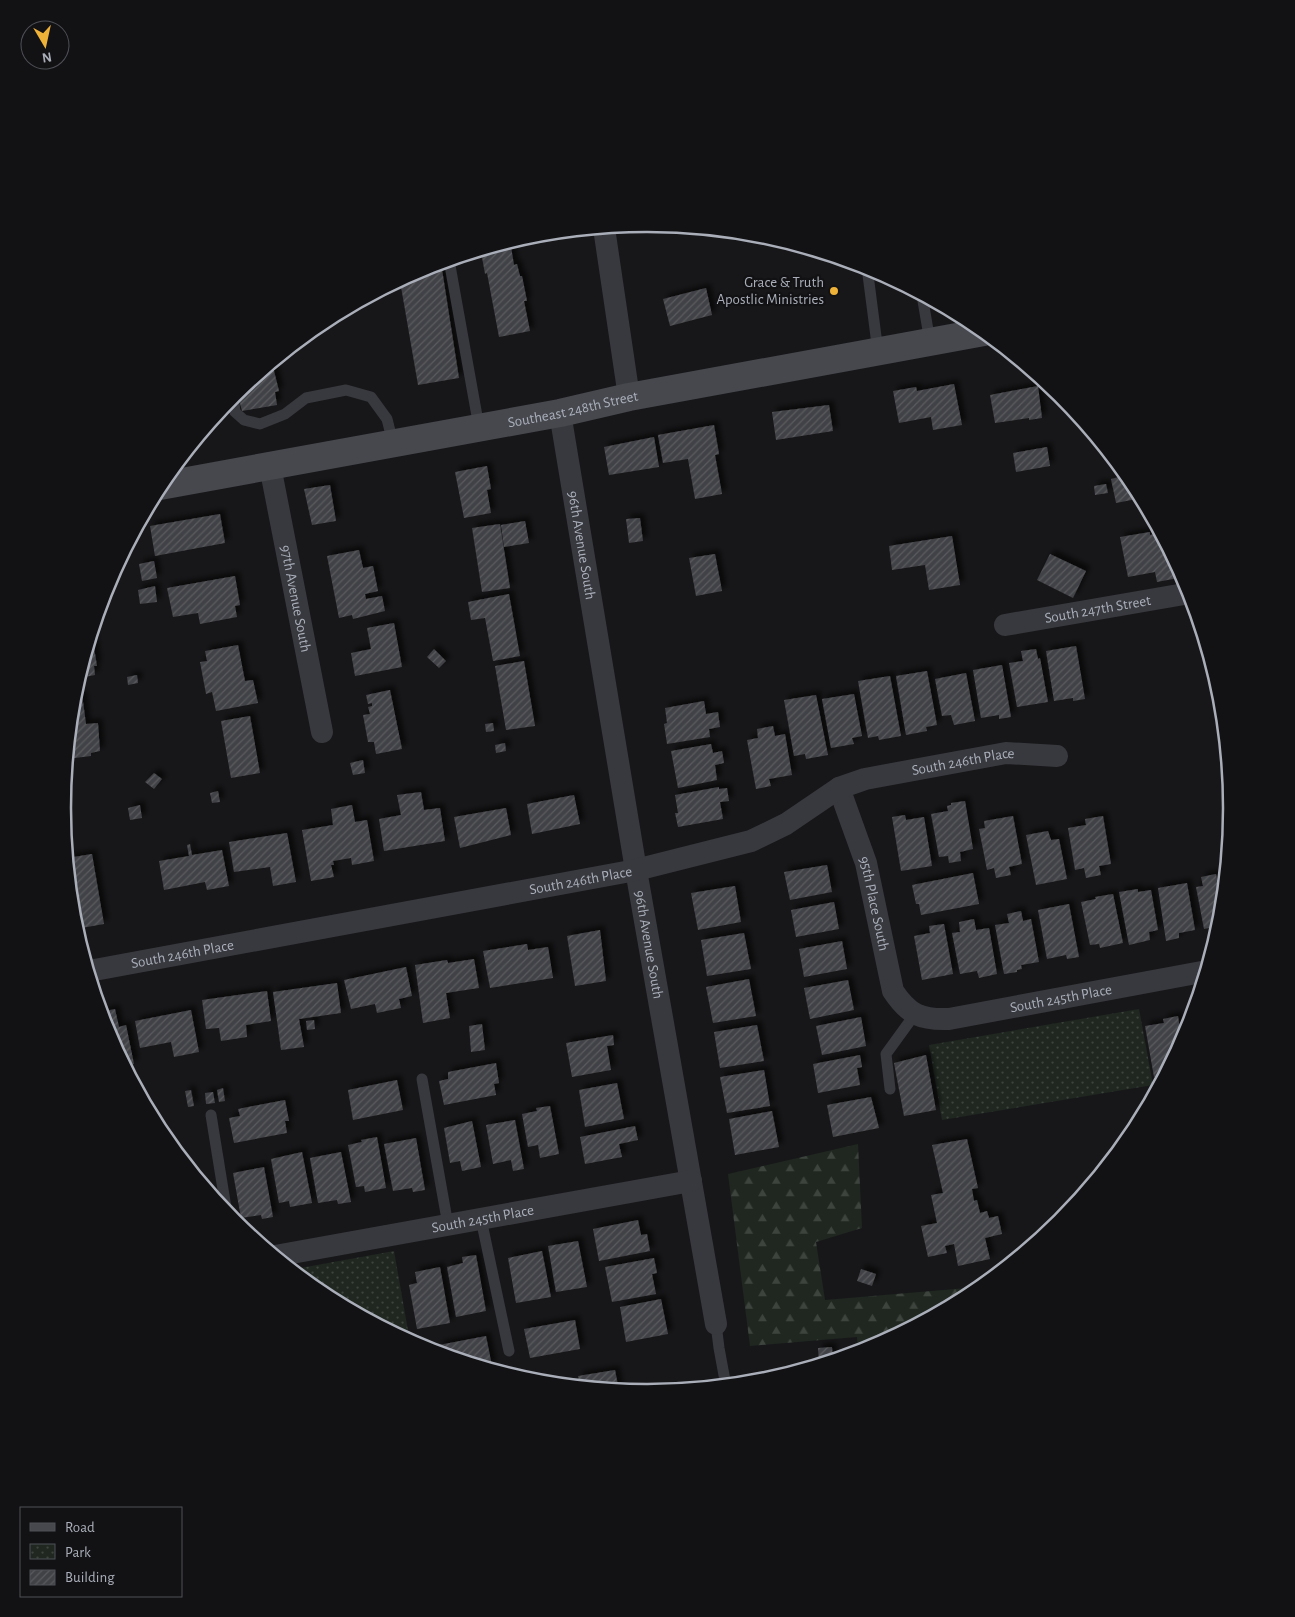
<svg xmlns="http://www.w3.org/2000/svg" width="1295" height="1617" font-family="'Alegreya Sans',sans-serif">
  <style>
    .forest { fill: url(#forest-firs) }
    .park { fill: url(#park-dots) }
    .building { fill: url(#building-hatch); filter: url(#shadow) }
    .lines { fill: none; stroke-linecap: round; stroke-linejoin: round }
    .lane { stroke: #38393e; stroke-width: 11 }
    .street { stroke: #38393e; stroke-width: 22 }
    .secondary { stroke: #46484e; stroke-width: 28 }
    .poi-dot { fill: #efb239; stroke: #121214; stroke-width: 2 }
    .labels { text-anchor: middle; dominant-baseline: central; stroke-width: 4.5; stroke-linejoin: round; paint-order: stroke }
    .poi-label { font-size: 15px; fill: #a9aeb9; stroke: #121214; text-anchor: end }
    .street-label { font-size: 15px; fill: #a9aeb9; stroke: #121214 }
    .rim { fill: none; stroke: #a9aeb9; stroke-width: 2.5 }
  </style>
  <defs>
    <pattern id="forest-firs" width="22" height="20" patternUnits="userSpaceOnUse" patternTransform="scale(1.25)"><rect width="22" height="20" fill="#1f2720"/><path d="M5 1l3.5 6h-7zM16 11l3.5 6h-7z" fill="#3d443e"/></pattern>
    <pattern id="park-dots" width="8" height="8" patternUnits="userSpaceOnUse" patternTransform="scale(1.25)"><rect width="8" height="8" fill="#1f2720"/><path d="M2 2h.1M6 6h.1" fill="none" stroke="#3d443e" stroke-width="1.8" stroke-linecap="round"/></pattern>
    <pattern id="building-hatch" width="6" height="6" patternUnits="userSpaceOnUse" patternTransform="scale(1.25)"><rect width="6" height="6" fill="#414246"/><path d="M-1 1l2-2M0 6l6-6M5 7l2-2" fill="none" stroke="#5a5b5f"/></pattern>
    <filter id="shadow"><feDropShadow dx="4.5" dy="-4.5" stdDeviation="2.5" flood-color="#0009"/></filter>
  </defs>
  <rect width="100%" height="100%" fill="#171719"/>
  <!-- forest -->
  <path class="forest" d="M858 1144 862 1228 816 1242 825 1300 967 1288 971 1296 871 1349 858 1353 857 1337 750 1346 728 1174Z"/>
  <!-- park -->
  <g class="park">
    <path d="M1139 1009 1153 1085 942 1120 929 1045Z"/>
    <path d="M394 1251 410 1342 322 1295 296 1273 295 1269Z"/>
  </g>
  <!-- building -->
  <g class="building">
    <path d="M511 247 514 265 517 264 520 276H522L527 301H524L530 331 499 337 487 273 485 274 481 252Z"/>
    <path d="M441 263 459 378 418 385 400 281 424 268Z"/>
    <path d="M706 288 712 315 670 326 663 299Z"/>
    <path d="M272 363 279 391 275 392 277 405 242 411 237 392Z"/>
    <path d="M954 384 962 425 933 430 931 417 899 423 893 391 916 387 917 391Z"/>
    <path d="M1038 386 1042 418 1029 420V418L995 423 990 395Z"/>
    <path d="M829 405 833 431 776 440 772 412Z"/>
    <path d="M714 425 719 454 715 455 722 494 695 499 688 459 663 463 658 435Z"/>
    <path d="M654 437 659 467 609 475 604 447Z"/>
    <path d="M1047 447 1050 466 1016 472 1013 453Z"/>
    <path d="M487 466 491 489 487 490 491 513 464 518 455 472Z"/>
    <path d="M1127 475 1134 484 1142 498 1116 503 1111 479Z"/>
    <path d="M1106 484 1108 493 1095 495 1094 486Z"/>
    <path d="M330 485 336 521 312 525 304 489Z"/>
    <path d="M220 514 225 543 155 556 150 526Z"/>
    <path d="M640 518 643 541 629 543 626 519Z"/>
    <path d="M525 521 529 543 504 547 501 525Z"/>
    <path d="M500 524 510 588 482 592 472 528Z"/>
    <path d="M1150 532V535L1160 533 1184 577 1157 582 1155 572 1128 577 1120 537Z"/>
    <path d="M952 536 960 585 929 590 925 565 892 570 889 546Z"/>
    <path d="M359 550 363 568 373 566 378 591 365 594 366 599 382 596 385 611 353 619 352 615 339 618 327 556Z"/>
    <path d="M715 554 722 591 696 596 689 558Z"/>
    <path d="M1050 554 1086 571 1073 598 1037 580Z"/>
    <path d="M154 561 157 578 142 581 139 564Z"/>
    <path d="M235 576 240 605 235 606 237 617 200 624 198 613 173 617 167 588Z"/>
    <path d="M155 586 157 602 140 604 138 590Z"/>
    <path d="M509 594 520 656 493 661 485 618 471 620 468 602Z"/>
    <path d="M394 623 402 667 355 676 351 653 371 649 367 628Z"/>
    <path d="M92 635 97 666H94L95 675 79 678Z"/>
    <path d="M238 645 245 681 253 680 258 703 216 711 212 692 206 694 200 662 207 661 205 651Z"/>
    <path d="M1076 646 1085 699 1073 701V698L1054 701 1046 651Z"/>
    <path d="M434 649 446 661 439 668 427 657Z"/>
    <path d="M1036 649 1038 659 1040 658 1048 702 1017 707 1009 663 1023 661 1021 651Z"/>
    <path d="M524 661 535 726 506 730 495 666Z"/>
    <path d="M1002 665 1011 717 999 719V715L981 718 973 670Z"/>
    <path d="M927 671 937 725 926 727 927 731 906 735 896 676Z"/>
    <path d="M966 673 975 721 954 725 951 715 942 716 935 679Z"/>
    <path d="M137 675 138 683 128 685 127 677Z"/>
    <path d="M890 676 901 736 879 740 878 736 868 738 858 681Z"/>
    <path d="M390 690 402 749 376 754 374 742H368L363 715 370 714 368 707 372 706V703L368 704 366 695Z"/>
    <path d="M82 694 86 724 98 723 100 751 91 753V756L67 759 74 695Z"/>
    <path d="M854 694 862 736 852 738 854 744 831 748 822 699Z"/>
    <path d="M816 695 828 755 806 759 805 754 794 756 784 700Z"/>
    <path d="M704 701 706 714 718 712 720 727 709 729 710 737 667 744 664 724 667 723 665 708Z"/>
    <path d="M250 716 260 773 231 778 221 721Z"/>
    <path d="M493 723 494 731 486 732 485 724Z"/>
    <path d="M773 726 775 736 785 734 792 775 769 779 771 786 756 789 747 740 758 738 757 729Z"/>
    <path d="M505 743 506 751 496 753 495 745Z"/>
    <path d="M711 744 713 753 722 751 724 763 715 765 717 780 678 788 671 751Z"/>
    <path d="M363 760 365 773 353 775 350 763Z"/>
    <path d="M154 773 162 779 154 789 145 782Z"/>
    <path d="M719 787V789L727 788 729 801 720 802 723 819 678 827 675 813H678L675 795Z"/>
    <path d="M218 791 220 802 212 803 210 793Z"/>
    <path d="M421 792 424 810 440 808 445 841 384 851 379 819 401 815 397 795Z"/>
    <path d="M574 795 580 824 532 834 527 804Z"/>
    <path d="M965 801 973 849 960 852 961 861 949 863 948 856 939 857 931 814 948 811 947 806 951 805V803Z"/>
    <path d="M140 805 142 818 130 820 128 808Z"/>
    <path d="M352 805 355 822 367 820 374 861 352 865 351 858 333 861 334 865H331L334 877 311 881 302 830 333 825 331 809Z"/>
    <path d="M506 808 511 835 460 848 454 817Z"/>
    <path d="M905 815 906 820 924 817 932 866 901 871 892 817Z"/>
    <path d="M1013 816 1022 864 1009 867 1011 875 996 878 994 868 987 870 979 829 985 828 984 821Z"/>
    <path d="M1103 816 1111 864 1099 866 1101 875 1086 878 1084 868 1075 870 1068 828 1086 825 1085 819Z"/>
    <path d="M1048 831 1051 840 1059 839 1067 879 1036 885 1026 835Z"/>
    <path d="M287 833 296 882 273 886 270 867 234 872 229 842Z"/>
    <path d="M190 844 192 855 222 850 229 886 207 890 205 882 164 890 159 861 189 856 187 845Z"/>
    <path d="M92 854 104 924 76 929 74 922 67 858Z"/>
    <path d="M827 865 832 892 790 900 784 872Z"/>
    <path d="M973 873 979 904 921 915 919 904H916L912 885Z"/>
    <path d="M1216 874 1218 884 1225 883 1221 923 1220 926 1204 929 1196 887 1203 886 1201 877Z"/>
    <path d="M1187 883 1195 930 1179 933V938L1166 941 1158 888Z"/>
    <path d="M735 886 741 922 698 930 691 893Z"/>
    <path d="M1138 889V892L1151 890 1158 930 1149 932 1150 940 1129 945 1119 892Z"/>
    <path d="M1113 894 1123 943 1100 948 1099 944 1090 945 1081 902 1096 899 1095 897Z"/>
    <path d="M834 902 839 929 796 937 791 910Z"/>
    <path d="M1069 904 1079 957 1067 959 1066 955 1047 959 1038 910Z"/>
    <path d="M1021 911 1023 921 1031 919 1039 962 1021 965 1022 969 1017 970V972L1004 974 995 925 1009 923 1007 914Z"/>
    <path d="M974 919 976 930 989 928 997 974 979 978 977 971 960 974 952 933 960 932 959 922Z"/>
    <path d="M944 924 953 974 922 980 914 936 930 933 929 926Z"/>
    <path d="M600 930 606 981 575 986 567 936Z"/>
    <path d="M744 933 751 969 707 976 701 940Z"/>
    <path d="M842 941 847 969 804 977 799 949Z"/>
    <path d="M527 944 528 950 548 947 553 978 490 988 483 951Z"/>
    <path d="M474 959 479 988 446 993 450 1018 423 1023 415 965 447 960 448 963Z"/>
    <path d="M406 967 412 996 399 999 401 1008 377 1013 375 1004 351 1009 344 980Z"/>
    <path d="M749 979 756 1016 713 1023 706 987Z"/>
    <path d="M848 980 854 1010 810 1019 804 988Z"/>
    <path d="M337 983 341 1013 299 1019 304 1047 281 1050 273 992Z"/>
    <path d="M267 991 271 1021 246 1025 247 1037 221 1041 219 1028 206 1029 202 1000Z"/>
    <path d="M115 1009 119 1027 126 1025 134 1064 125 1066 107 1032 101 1012Z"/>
    <path d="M191 1010 199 1052 174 1057 171 1042 140 1048 135 1021Z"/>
    <path d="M1193 1014 1188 1033 1187 1034 1184 1016Z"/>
    <path d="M1178 1016 1182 1043 1165 1075 1154 1077 1145 1026 1164 1023 1163 1019Z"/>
    <path d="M861 1017 866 1046 822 1055 816 1026Z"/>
    <path d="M314 1020 315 1029 307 1030 306 1021Z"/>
    <path d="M482 1024 485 1050 471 1052 469 1026Z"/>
    <path d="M757 1025 764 1061 720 1068 714 1032Z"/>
    <path d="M613 1035 614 1045 607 1046 611 1070 572 1077 566 1043Z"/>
    <path d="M860 1055 862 1067 857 1068 860 1085 818 1093 813 1064Z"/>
    <path d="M926 1055 936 1110 904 1116 894 1063Z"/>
    <path d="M496 1063 499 1083 494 1084 496 1095 444 1105 439 1081 448 1079V1072Z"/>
    <path d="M764 1070 770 1106 727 1113 720 1077Z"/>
    <path d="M397 1080 403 1110 353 1120 348 1090Z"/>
    <path d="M617 1083 624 1119 585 1127 579 1090Z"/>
    <path d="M223 1088 225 1101 219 1102 217 1090Z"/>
    <path d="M191 1090 194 1106 188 1107 185 1091Z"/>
    <path d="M213 1092 215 1103 206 1104 205 1093Z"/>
    <path d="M871 1097 879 1128 833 1137 827 1105Z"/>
    <path d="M285 1100 289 1121H285L287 1133 234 1143 229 1118 240 1116 238 1109Z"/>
    <path d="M550 1106 559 1154 540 1158 538 1145 528 1147 522 1114 537 1111 536 1108Z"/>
    <path d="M772 1111 779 1147 735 1155 729 1119Z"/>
    <path d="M515 1120 524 1169 513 1171 511 1160 493 1164 486 1125Z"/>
    <path d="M472 1121 481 1167 462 1171 460 1161 450 1163 444 1128Z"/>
    <path d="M635 1126 638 1140 619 1144 622 1157 585 1164 580 1137Z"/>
    <path d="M377 1137 386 1188 365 1192 364 1186 356 1187 348 1145 362 1142 361 1140Z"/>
    <path d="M416 1138 425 1190 413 1192 412 1188 393 1191 384 1144Z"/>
    <path d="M967 1139 978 1188 972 1189 974 1201 977 1200 980 1213 987 1211 989 1218 998 1216 1002 1234 985 1238 990 1259 958 1266 954 1244 945 1246 947 1253 928 1257 921 1226 937 1223 931 1195 943 1193 932 1145Z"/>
    <path d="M302 1152 312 1203 290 1207 289 1201 279 1203 271 1159Z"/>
    <path d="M341 1152 351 1202 338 1204 337 1200 318 1203 310 1158Z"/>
    <path d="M264 1167 273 1217 262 1219 261 1215 241 1218 233 1173Z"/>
    <path d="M638 1220 641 1235 647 1234 650 1251 599 1261 593 1229Z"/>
    <path d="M578 1241 587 1287 556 1292 548 1246Z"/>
    <path d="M542 1251 551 1297 516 1303 508 1258Z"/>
    <path d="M476 1255 486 1311 456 1317 447 1267 463 1263 462 1257Z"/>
    <path d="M654 1258 657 1273 652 1274 656 1294 612 1302 605 1267Z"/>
    <path d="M440 1267 450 1323 417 1329 409 1285 417 1283 415 1272Z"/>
    <path d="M861 1269 876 1274 872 1286 857 1281Z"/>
    <path d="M661 1299 668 1334 626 1342 620 1307Z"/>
    <path d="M575 1320 580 1349 530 1358 524 1329Z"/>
    <path d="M486 1336 492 1366 485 1368 441 1354 439 1345Z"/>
    <path d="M832 1347 833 1361 819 1363 818 1348Z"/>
    <path d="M615 1370 619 1391 580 1387 578 1376Z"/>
  </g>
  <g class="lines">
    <!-- lane -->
    <g class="lane">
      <path d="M449 260 479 427"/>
      <path d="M867 267 878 352"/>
      <path d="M922 295 930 342"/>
      <path d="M233 396 235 412 244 420 260 424 285 414 306 398 346 390 371 397 387 419 393 443"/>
      <path d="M422 1079 448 1225"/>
      <path d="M890 1089 886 1054 915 1014"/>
      <path d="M211 1115 227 1214"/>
      <path d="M481 1219 509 1351"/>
      <path d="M716 1324 719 1348 726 1386"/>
    </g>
    <!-- street -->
    <g class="street">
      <path d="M604 228 629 397"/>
      <path id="s1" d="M560 413 636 870 716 1324"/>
      <path id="s2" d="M270 466 322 732"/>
      <path id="s3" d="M1005 625 1190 593"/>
      <path id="s4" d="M839 788 866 863 893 991C909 1015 921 1020 949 1019L1207 971"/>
      <path id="s5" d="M89 971 636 870 751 841 786 824 839 788 865 779 1006 753 1057 756"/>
      <path id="s6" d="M275 1256 691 1181"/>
    </g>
    <!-- secondary -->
    <path class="secondary" id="s7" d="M160 486 560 413 629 397 984 332"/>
  </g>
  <!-- markers -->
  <circle class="poi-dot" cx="834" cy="291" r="5"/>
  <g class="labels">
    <!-- poi labels -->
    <g class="poi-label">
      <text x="824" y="282">Grace &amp; Truth<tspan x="824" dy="17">Apostlic Ministries</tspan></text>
    </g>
    <!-- street labels -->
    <g class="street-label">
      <text stroke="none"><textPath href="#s7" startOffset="420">Southeast 248th Street</textPath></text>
      <text stroke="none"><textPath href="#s1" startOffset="134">96th Avenue South</textPath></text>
      <text stroke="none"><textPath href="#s2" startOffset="135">97th Avenue South</textPath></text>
      <text stroke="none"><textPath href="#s3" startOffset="94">South 247th Street</textPath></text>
      <text stroke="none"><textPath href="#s5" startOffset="905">South 246th Place</textPath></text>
      <text stroke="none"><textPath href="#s5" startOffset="500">South 246th Place</textPath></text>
      <text stroke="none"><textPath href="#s4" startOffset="121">95th Place South</textPath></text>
      <text stroke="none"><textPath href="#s1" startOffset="539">96th Avenue South</textPath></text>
      <text stroke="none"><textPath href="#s5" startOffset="95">South 246th Place</textPath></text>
      <text stroke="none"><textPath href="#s4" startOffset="391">South 245th Place</textPath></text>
      <text stroke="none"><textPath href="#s6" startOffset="211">South 245th Place</textPath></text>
    </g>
  </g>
  <!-- crop -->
  <path d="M0 0H1295V1617H0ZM71 808a576 576 0 1 1 1152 0a576 576 0 1 1-1152 0Z" fill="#121214" fill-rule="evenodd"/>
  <path class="rim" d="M71 808a576 576 0 1 1 1152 0a576 576 0 1 1-1152 0Z"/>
  <!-- legend -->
  <rect x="20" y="1507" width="162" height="90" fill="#121214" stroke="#4e5056"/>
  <rect x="30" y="1523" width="25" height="8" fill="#46484e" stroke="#4e5056"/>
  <text x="65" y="1532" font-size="15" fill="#a9aeb9">Road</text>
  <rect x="30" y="1544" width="25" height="15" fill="url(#park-dots)" stroke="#4e5056"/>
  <text x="65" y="1557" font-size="15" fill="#a9aeb9">Park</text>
  <rect x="30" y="1570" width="25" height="15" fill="url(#building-hatch)" stroke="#4e5056"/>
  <text x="65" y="1582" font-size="15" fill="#a9aeb9">Building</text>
  <!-- north arrow -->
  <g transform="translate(45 45) rotate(171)"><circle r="24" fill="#121214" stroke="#4e5056"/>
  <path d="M0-4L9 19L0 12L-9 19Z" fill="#efb239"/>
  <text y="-8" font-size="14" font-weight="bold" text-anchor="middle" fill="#a9aeb9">N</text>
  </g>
</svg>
